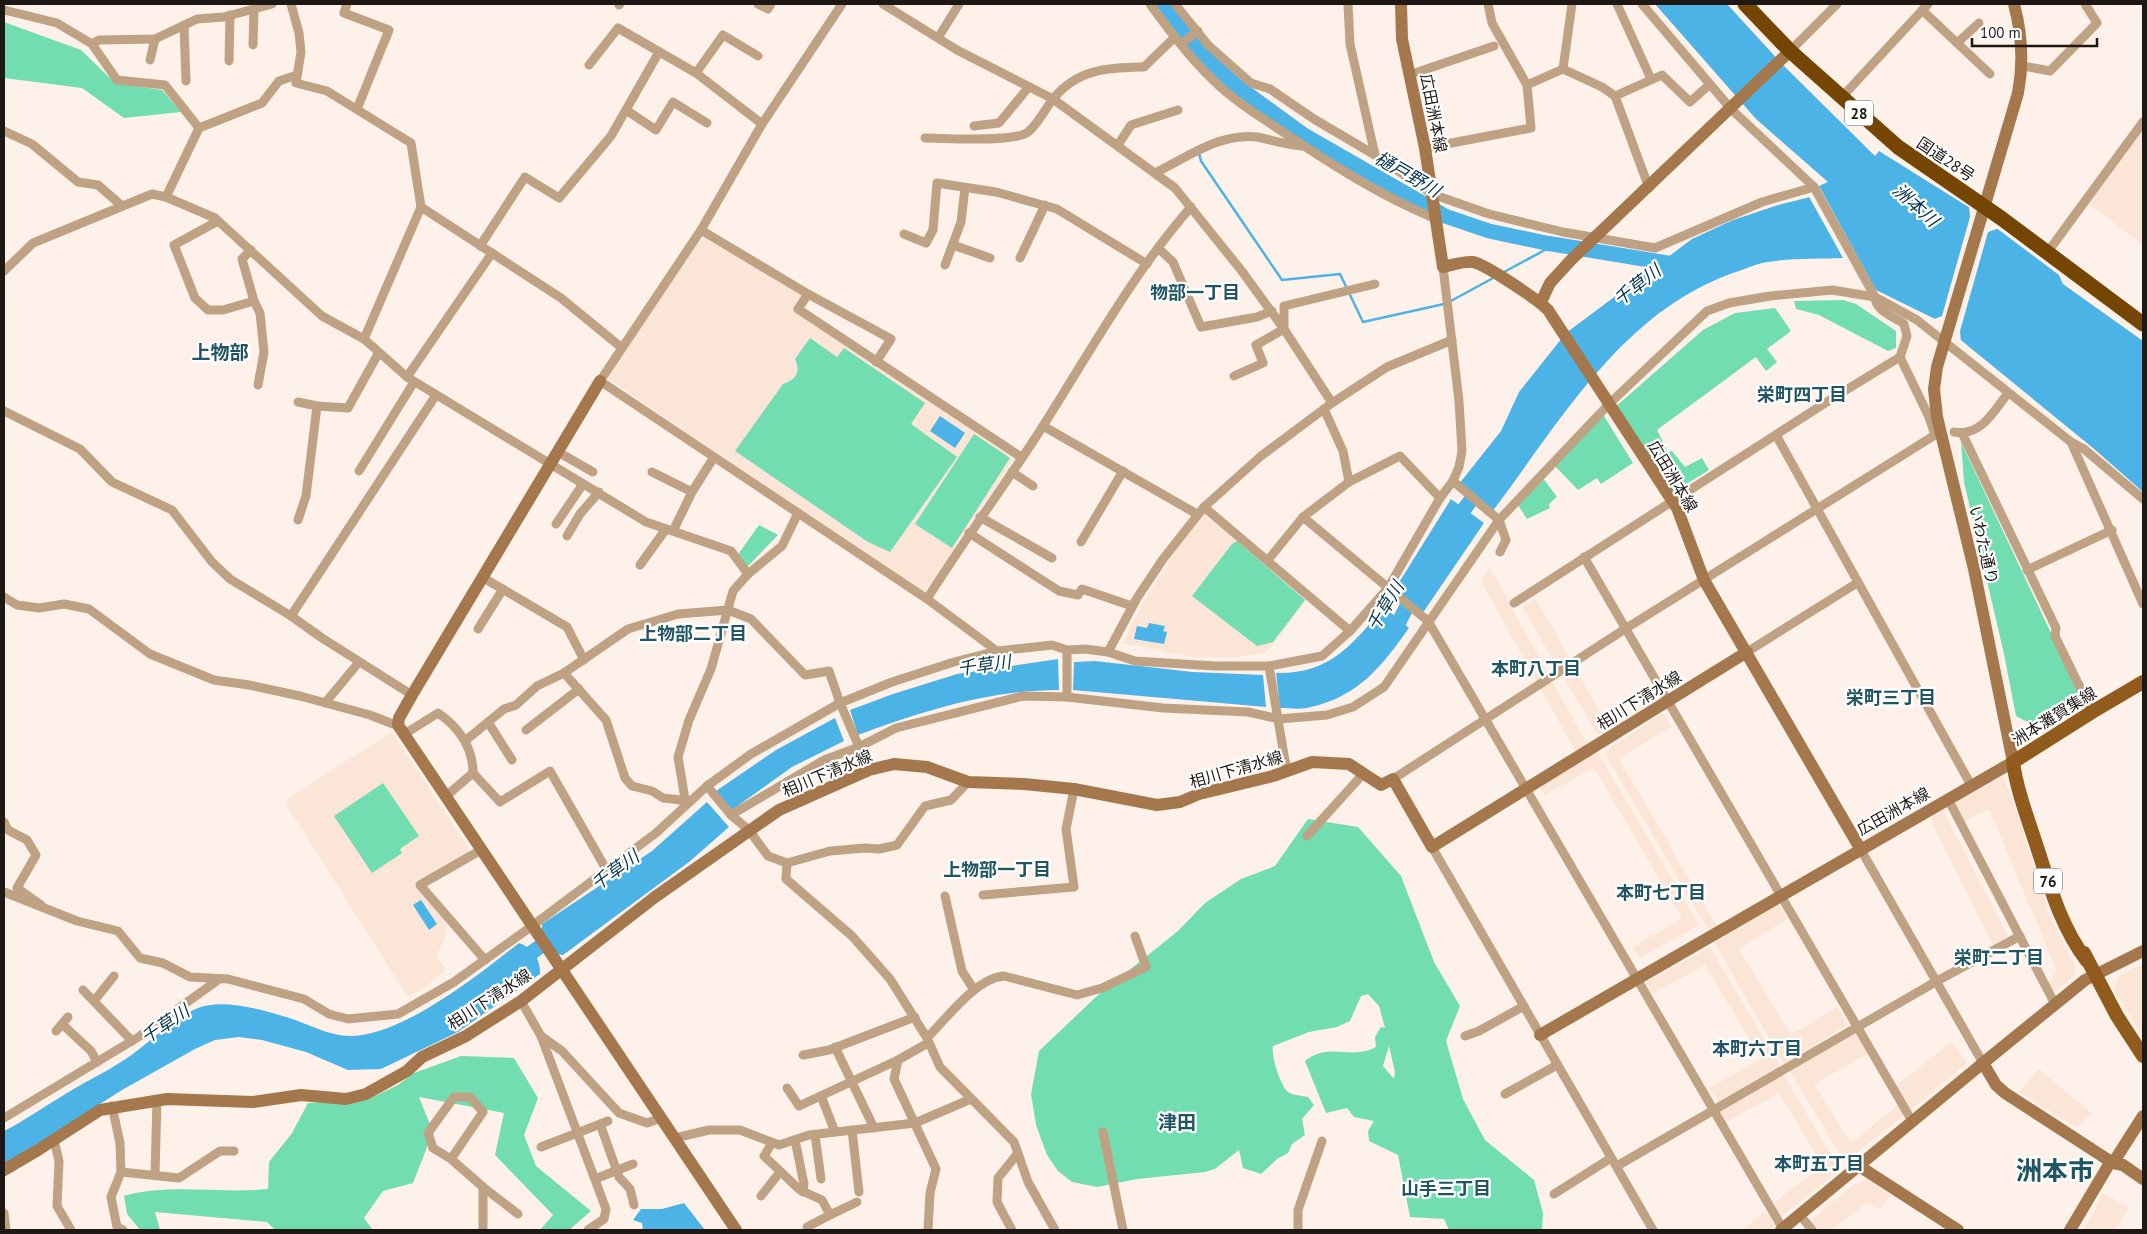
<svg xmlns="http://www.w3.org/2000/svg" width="2147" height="1234" font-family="'PT Sans','Noto Sans JP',sans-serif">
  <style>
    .built { fill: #fbe5d6 }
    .green { fill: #71ddb1; fill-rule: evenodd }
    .water { fill: #4cb3e6 }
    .pier { fill: #fef1e9 }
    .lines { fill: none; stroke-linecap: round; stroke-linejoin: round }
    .stream { stroke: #4cb3e6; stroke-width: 2.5 }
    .river { stroke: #4cb3e6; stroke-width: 15 }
    .street { stroke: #bfa184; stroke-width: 9 }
    .secondary { stroke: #a4784c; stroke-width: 12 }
    .primary { stroke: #905b1d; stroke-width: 14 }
    .highway { stroke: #754504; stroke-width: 15 }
    .labels { text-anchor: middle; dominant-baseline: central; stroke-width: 4.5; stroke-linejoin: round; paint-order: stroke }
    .shield { fill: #fff; stroke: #625d5b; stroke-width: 1 }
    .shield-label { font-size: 15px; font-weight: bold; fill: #1e1815 }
    .street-label { font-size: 16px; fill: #1e1815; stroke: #fff }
    .water-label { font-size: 18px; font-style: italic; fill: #07364b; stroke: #fff }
    .neighbourhood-label { font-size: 18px; font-weight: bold; fill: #205563; stroke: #fff }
    .quarter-label { font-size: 19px; font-weight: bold; fill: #205563; stroke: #fff }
    .town-label { font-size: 26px; font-weight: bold; fill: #205563; stroke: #fff }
  </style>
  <rect width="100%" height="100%" fill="#fef1e9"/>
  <!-- built -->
  <g class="built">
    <path d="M2143 129V245L2089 204Z"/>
    <path d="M704 235 804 296 795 310 1014 459 924 593 920 594 605 376Z"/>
    <path d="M1202 514 1234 536 1307 600 1266 653 1229 658 1193 657 1123 643 1140 608 1191 526Z"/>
    <path d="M1490 568 1588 746 1576 752 1481 581Z"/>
    <path d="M1536 599 1609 728 1598 735 1522 607Z"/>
    <path d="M1663 713 1672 726 1619 759 1717 926 1709 931 1604 752Z"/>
    <path d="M392 732 471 852 421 889 446 922 445 938 436 956 446 969 426 987 408 997 286 804 290 797Z"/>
    <path d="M1596 749 1699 925 1640 958 1632 948 1682 918 1594 767 1545 795 1538 783Z"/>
    <path d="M2003 776 2016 809 2049 914 2076 968 2074 976 2053 993 2048 982 2057 971 1989 809 1964 822 1955 804 1957 801Z"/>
    <path d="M1943 810 2008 937 1993 945 1930 818Z"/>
    <path d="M1779 904 1787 919 1739 949 1791 1035 1837 1007 1848 1024 1784 1064 1714 942Z"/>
    <path d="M1710 947 1783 1071 1719 1102 1709 1088 1761 1059 1705 965 1652 994 1645 983Z"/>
    <path d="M2143 964V1037L2114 989 2119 975Z"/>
    <path d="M1855 1031 1869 1053 1814 1084 1851 1143 1898 1105 1904 1115 1845 1162 1788 1069Z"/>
    <path d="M1952 1042 1967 1063 1909 1111 1894 1087Z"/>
    <path d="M2039 1069 2091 1113 2077 1128 2019 1092Z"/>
    <path d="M1783 1074 1840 1170 1779 1218 1772 1204 1823 1166 1779 1093 1724 1123 1717 1110Z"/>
    <path d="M1868 1179 1890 1196 1879 1209 1866 1203 1832 1230H1816L1811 1220 1855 1184Z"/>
    <path d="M2103 1193 2129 1208 2115 1230H2084Z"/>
    <path d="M1765 1212 1775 1225 1769 1230H1742Z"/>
  </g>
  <!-- green -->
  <g class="green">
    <path d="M4 22 81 50 111 79 121 84 162 90 181 112 124 118 82 88 4 78Z"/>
    <path d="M1843 300 1856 304 1896 331V348L1888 351 1819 315 1796 309 1794 301Z"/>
    <path d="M1775 308 1791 331 1767 349 1777 362 1766 371 1756 357 1657 430 1668 452 1672 451 1685 467 1702 458 1709 470 1672 493 1613 409 1703 330 1735 313Z"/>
    <path d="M810 338 837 357 844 348 925 403 911 424 957 457 890 552 868 542 735 451 783 384C796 379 801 373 795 359Z"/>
    <path d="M1602 415 1604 416 1633 463 1601 484 1597 478 1578 490 1555 466Z"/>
    <path d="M974 434 1010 458 952 548 915 524Z"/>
    <path d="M1961 442 2082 699 2035 726 2016 716 2004 654 1964 482Z"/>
    <path d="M1543 478 1557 497 1549 504 1550 508 1527 519 1518 505Z"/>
    <path d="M759 525 778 535 747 567 734 560Z"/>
    <path d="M1237 541 1305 600 1273 642 1257 646 1192 596 1232 544Z"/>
    <path d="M383 783 419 836 400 849 402 853 372 873 334 816Z"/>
    <path d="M1308 819 1358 827 1401 876 1434 962 1460 1006 1446 1041 1463 1099 1485 1140 1534 1180 1543 1213 1542 1230H1449L1444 1219 1410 1217 1398 1155 1369 1141 1368 1131 1374 1121 1354 1117 1347 1108 1326 1113 1305 1061C1330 1041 1349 1061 1376 1047L1375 1037 1381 1027 1385 1028 1379 1006 1368 994 1361 996 1350 1021 1337 1027 1309 1032 1273 1046C1271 1056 1280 1085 1288 1092 1293 1095 1302 1096 1308 1097L1314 1105 1302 1119 1305 1135 1292 1144 1288 1153 1277 1159 1261 1174 1243 1168 1239 1150 1215 1169 1205 1172 1137 1179 1097 1187 1072 1182 1058 1171 1047 1155 1036 1125 1031 1094 1039 1051 1098 995 1178 931 1205 903 1241 879 1275 866ZM1389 1046 1395 1072 1394 1079 1383 1066Z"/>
    <path d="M461 1056 514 1058 538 1098 524 1135 536 1166 591 1211 569 1230H540L553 1215 495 1155 504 1113 419 1097 433 1132 413 1183 383 1191 364 1218 373 1230H275L267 1222 155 1212 160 1230H140L127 1214 124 1196C169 1183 221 1194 268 1189L269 1162 292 1133 308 1103 367 1100 398 1085 414 1073Z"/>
  </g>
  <!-- water -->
  <g class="water">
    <path d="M1655 4H1727L1784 66 1875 156 1879 151 1967 206 2059 275 2063 284 2143 341V492L2093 448 1935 319 1876 290 1819 186 1828 182 1756 119Z"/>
    <path d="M1810 197 1843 258C1819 259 1792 258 1768 262 1758 263 1748 268 1739 271 1624 308 1561 421 1492 512L1459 484 1501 431 1519 392 1566 333 1692 239 1733 220 1778 205Z"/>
    <path d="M940 416 965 433 955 448 930 431Z"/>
    <path d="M1451 499 1484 523 1422 614 1395 589Z"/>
    <path d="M1384 607 1409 628C1382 666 1359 696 1311 707 1302 710 1290 708 1280 708L1276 673C1330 674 1352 645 1384 607Z"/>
    <path d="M1149 623 1165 626 1163 631 1167 632 1164 644 1134 639 1137 626 1147 628Z"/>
    <path d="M1058 659 1059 690C990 690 923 711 858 735L850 710 893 694 957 674Z"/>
    <path d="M1095 661 1193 672 1263 675 1266 707 1073 690 1074 662Z"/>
    <path d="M835 718 844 741 792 767 732 810 716 791 776 750Z"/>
    <path d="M707 802 729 827 689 862 563 955 554 954 542 937V924L652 851Z"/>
    <path d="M421 900 437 924 429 930 413 905Z"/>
    <path d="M519 943C532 947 541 959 540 974L458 1032 381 1069 348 1070 306 1052 262 1040 239 1037 215 1040 195 1049 122 1090 4 1165V1131C24 1121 40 1109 59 1098 80 1084 103 1074 124 1060 149 1044 171 1019 198 1008 224 997 272 1012 298 1021 316 1028 332 1036 352 1036 405 1034 478 975 519 943Z"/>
    <path d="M684 1203 705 1230H643L642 1223 633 1220 641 1209H662Z"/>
  </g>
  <!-- pier -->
  <g class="pier">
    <path d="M1808 195 1812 196 1846 257 1845 261Z"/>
    <path d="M1969 205 1999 228 1988 232 1960 331 1961 343 1932 320 1942 316 1970 217Z"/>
  </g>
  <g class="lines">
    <!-- stream -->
    <g class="stream">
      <path d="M1199 153 1201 161 1282 280 1340 274 1363 322 1444 304"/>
      <path d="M1504 272 1556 244"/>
      <path d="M1449 302 1495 277"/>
    </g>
    <!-- river -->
    <g class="river">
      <path d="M1161 4 1198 51 1238 87 1304 135 1445 216 1489 231 1546 243 1680 265"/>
      <path d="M1452 525 1482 486"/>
      <path d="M1391 637 1415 591"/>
      <path d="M516 964 556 935"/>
    </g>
    <!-- street -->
    <g class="street">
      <path d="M291 4 299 33 301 52 296 83 327 91 411 143 421 207 561 298 622 348"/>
      <path d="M347 4 344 13 389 30 357 109"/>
      <path d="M758 4 768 9 771 4"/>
      <path d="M842 4 762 124 701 230 600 381 927 599 997 651"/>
      <path d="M883 4 957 50 1053 99 1175 188 1241 270 1284 329 1332 403"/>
      <path d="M1150 4C1169 30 1189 57 1213 80 1234 101 1261 117 1286 134 1334 166 1381 196 1434 218"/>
      <path d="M1175 4 1208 45 1251 83 1270 89 1314 119 1375 155 1432 194 1489 214 1563 232 1655 248 1762 202 1814 187"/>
      <path d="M1348 4 1350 44 1375 155"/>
      <path d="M1617 4 1651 79"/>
      <path d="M619 5 620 4"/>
      <path d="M4 10 57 23 92 44 99 40 155 39 197 19 224 17 272 4"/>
      <path d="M1922 10 1990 74"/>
      <path d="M184 25 186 81"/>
      <path d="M938 38 959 4"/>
      <path d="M1957 43 1979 23"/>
      <path d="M92 44 117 80 165 85 199 128"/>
      <path d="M1181 44 1198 31"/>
      <path d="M253 45 254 10"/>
      <path d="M1790 51 1837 4"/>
      <path d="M150 60 155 39"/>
      <path d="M229 61 230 15"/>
      <path d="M589 65 618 28 696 73 762 124"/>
      <path d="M2023 66 2050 71 2097 23 2085 4"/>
      <path d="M1563 69 1572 4"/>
      <path d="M696 73 723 35 758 56"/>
      <path d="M1409 75 1494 46"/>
      <path d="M1527 85 1563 69 1602 87 1615 96 1649 188"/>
      <path d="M1615 96 1662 75 1690 102 1709 85"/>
      <path d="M1841 98 1928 4"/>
      <path d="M626 110 656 130 673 102 707 123"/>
      <path d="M974 126 999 123 1028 88"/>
      <path d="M4 131 32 144 78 182 98 185 122 206"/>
      <path d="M925 138C944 138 1014 143 1028 132 1038 124 1045 109 1053 99 1078 68 1108 68 1144 67L1175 37"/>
      <path d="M1118 145 1131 125 1178 110"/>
      <path d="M1425 148 1531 128 1527 85 1492 23 1488 4"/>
      <path d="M1155 173C1186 158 1221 132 1257 137 1272 140 1287 145 1303 146"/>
      <path d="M166 197 199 128 262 103 279 81 297 75"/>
      <path d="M218 221 174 245 195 298 208 310H223L254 301"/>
      <path d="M701 230 808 294 798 309 1021 457"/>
      <path d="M904 234 926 243 933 230 937 183 996 192 1057 209 1147 264"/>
      <path d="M953 245 990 258"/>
      <path d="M480 246 525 177 559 198 611 136 659 52"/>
      <path d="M1158 248 1173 262 1201 327 1257 317 1272 311"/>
      <path d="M251 250 242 259 254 301 260 313 264 352 258 385"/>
      <path d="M2047 253 2143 122"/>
      <path d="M1020 258 1045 205"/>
      <path d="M945 265 961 222 965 188"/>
      <path d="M4 271 33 243 152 194 166 197 215 218 322 316 364 339 407 377 646 522 731 551 748 574"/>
      <path d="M808 294 891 339 876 362"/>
      <path d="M364 339 421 207"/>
      <path d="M1234 376 1263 363 1256 345 1284 329V306L1375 284"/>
      <path d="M407 377 492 253"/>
      <path d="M298 402 317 406 348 408 378 354"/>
      <path d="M1324 409 1343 451 1349 482"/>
      <path d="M4 411 80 449 112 482 172 510 212 562 230 579 291 616 322 638 412 695"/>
      <path d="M1043 426 1197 514"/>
      <path d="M1954 432C1981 437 1994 411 2008 393"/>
      <path d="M1962 433 2056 628 2055 636 2092 712"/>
      <path d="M1776 435 1971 785"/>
      <path d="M2071 442 2143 604"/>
      <path d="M558 452 593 472"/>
      <path d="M359 471 414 382"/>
      <path d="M652 472 692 492"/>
      <path d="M1012 472 1033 486"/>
      <path d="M1453 481 1499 520 1506 540 1500 552"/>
      <path d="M1204 507 1350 631"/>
      <path d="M980 517 1052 558"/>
      <path d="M1303 517 1428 621 1783 1229"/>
      <path d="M298 520 306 496 317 406"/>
      <path d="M556 524 583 484"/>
      <path d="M673 531 692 492 714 457"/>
      <path d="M969 533 1059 591 1078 595 1082 589 1132 606"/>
      <path d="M567 536 580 514 599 492"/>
      <path d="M1081 542 1123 471"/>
      <path d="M1584 557 1912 1121"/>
      <path d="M1268 560 1303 517 1349 482 1400 456 1440 498"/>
      <path d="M640 565 666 529"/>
      <path d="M2027 570 2112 530"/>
      <path d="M482 577 567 627 584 660"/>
      <path d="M4 597 17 605 39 608 64 604 89 609 150 654 214 680 249 685 300 696 370 715 393 724 398 723"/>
      <path d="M927 599C964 540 1006 484 1043 426 1090 352 1133 273 1191 207"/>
      <path d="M1514 603 1833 398 1900 357 1907 336 1904 324C1895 317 1875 311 1875 297L1814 187 1731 109 1642 4"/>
      <path d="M291 616 436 395"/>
      <path d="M478 629 503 589"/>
      <path d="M1067 650V697"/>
      <path d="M1108 652 1137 598 1163 559 1204 507 1261 456 1332 403 1387 367 1452 340"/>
      <path d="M1747 652 1857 583"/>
      <path d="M1269 666 1285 761 1289 771"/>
      <path d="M564 673 606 720 625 778 632 786 652 791 663 798 681 800 686 805"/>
      <path d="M325 703 359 662"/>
      <path d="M488 722 512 760"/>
      <path d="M526 730 579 689"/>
      <path d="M403 735 438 713C459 727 473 748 473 773"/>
      <path d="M465 741 504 709 516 705 537 686 564 673 628 629 678 614 728 610 751 619 805 675 829 671 840 703 869 770"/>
      <path d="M1393 779 1625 629 1935 435 1929 417 1900 357"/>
      <path d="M707 786 731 815 749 830 768 856 787 863 830 851 865 848 879 849 897 845 925 806 951 800 968 782"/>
      <path d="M445 797 473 773 500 802 550 771 606 869"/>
      <path d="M1948 799 2055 1004"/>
      <path d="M686 805 678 757 689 720 711 669 733 591 748 574 782 546 798 513"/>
      <path d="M731 815 824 760 859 747 896 728 1023 696 1067 697 1163 708 1248 712 1279 719 1327 715 1353 707 1384 687 1499 520 1609 404 1707 311 1729 303 1770 296 1832 290 1875 297 1917 320 2071 442 2084 449 2143 499"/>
      <path d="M4 822 8 830 27 840 36 855 17 888 41 905"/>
      <path d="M1307 836 1363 774"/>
      <path d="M1432 847 1653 1230"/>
      <path d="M481 850 420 885 485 960"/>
      <path d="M1861 850 1983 1063"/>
      <path d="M787 863 786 879 852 936 890 979 927 1038 940 1067 1014 1142 1028 1182 1055 1230"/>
      <path d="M4 892 77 921 118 931 140 958 163 963 190 977 228 979 304 999 329 1014 348 1019 398 1014 454 982 532 926 656 833 707 786 751 754 840 703 892 682 954 662 997 651 1052 645 1067 650 1085 649 1108 652 1135 661 1215 666H1269L1322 656 1350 631 1388 588 1440 498 1453 481 1459 467 1462 451 1459 401 1443 267"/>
      <path d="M983 895 1074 887 1066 829 1074 789"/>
      <path d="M945 896 962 971 974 990"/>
      <path d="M83 990 132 1041"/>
      <path d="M94 1001 114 976"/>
      <path d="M521 1001 541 1036 562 1051 619 1113 647 1123 661 1118"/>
      <path d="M62 1024 91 1051 97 1062"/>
      <path d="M56 1031 68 1017"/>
      <path d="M541 1036 606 1209 604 1219 588 1230"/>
      <path d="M1465 1036 1479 1031 1524 1006"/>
      <path d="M927 1038C947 1018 976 978 1004 976L1077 995 1102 988 1146 967 1135 936"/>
      <path d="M835 1047 874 1128"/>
      <path d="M803 1055 829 1050 915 1017"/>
      <path d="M787 1088 799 1106 898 1060"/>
      <path d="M1505 1094 1557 1065"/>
      <path d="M821 1096 835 1132"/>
      <path d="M112 1106 120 1143 121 1172 111 1197 117 1227 123 1230"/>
      <path d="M4 1118 140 1036 218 980"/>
      <path d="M600 1124 619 1177 630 1189 634 1205"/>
      <path d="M852 1130 859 1192"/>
      <path d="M1103 1132 1123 1230"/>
      <path d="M815 1135 821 1179"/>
      <path d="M675 1138 709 1130H740L779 1145 809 1135 915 1123 971 1099"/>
      <path d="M54 1140 59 1161 57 1206 71 1230"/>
      <path d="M795 1140 804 1184 803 1192"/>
      <path d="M772 1143 764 1156 800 1190 822 1200 830 1215 807 1227 809 1230"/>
      <path d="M541 1147 608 1121"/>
      <path d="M451 1159 483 1112 470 1097H454L428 1133 433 1148 451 1159 483 1187V1230"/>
      <path d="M1617 1166 1937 981 2020 936"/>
      <path d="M121 1172 179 1178 220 1151H234"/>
      <path d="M155 1175 157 1100"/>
      <path d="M595 1179 633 1164"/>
      <path d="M483 1187 518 1214"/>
      <path d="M1554 1194 1611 1158"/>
      <path d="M761 1196 780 1172"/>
      <path d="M4 1213 6 1230"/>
      <path d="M830 1215 857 1202"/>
      <path d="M1800 1215 1812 1230"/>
      <path d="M928 1230 930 1193 936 1169 894 1079 898 1060 928 1043"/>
      <path d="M1012 1230 997 1202 998 1178 1018 1153"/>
      <path d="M1298 1230V1210L1322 1141"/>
    </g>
    <!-- secondary -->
    <g class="secondary">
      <path d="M1401 4 1402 39 1425 148 1443 267C1452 265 1464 261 1473 262 1485 264 1540 301 1548 310L1677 508 1704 580 1861 850"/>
      <path d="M1541 302 1550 283 1571 260 1790 51"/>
      <path d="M600 381 412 695 399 718 398 725 736 1230"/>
      <path d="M2143 951 2085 980 1983 1063 1996 1085 2005 1093 2113 1163 2123 1165 2143 1179"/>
      <path d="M1540 1035 2013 762 1974 569 1937 417 1934 389 1937 367 2018 93C2024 62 2022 34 2014 4"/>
      <path d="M2113 1163 2143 1116"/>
      <path d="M1859 1166 1958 1230"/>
      <path d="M4 1170 38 1150 100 1110 167 1099 253 1102 301 1095 346 1099 366 1094 407 1071 422 1057 466 1036 521 1001 655 897 779 810 869 770 894 764 927 767 968 782 1024 784 1074 789 1157 805 1180 802 1199 794 1273 776 1312 762 1349 764 1381 785 1393 779 1432 847 1747 652"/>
      <path d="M1781 1230 1983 1063"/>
      <path d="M2070 1230 2111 1161"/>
    </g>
    <!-- primary -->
    <g class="primary">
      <path d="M2084 953 2117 1016 2143 1056"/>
      <path d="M2087 961C2061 927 2050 887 2037 847 2028 819 2017 791 2013 762L2092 712 2143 682"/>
    </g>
    <!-- highway -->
    <path class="highway" d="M1745 4 1790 51 1898 147 2001 218 2143 324"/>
  </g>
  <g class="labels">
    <!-- shield labels -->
    <g class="shield">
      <rect x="1845" y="100.5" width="28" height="25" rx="4"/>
      <rect x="2034" y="868.5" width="28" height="25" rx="4"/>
    </g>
    <g class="shield-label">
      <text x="1859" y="113">28</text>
      <text x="2048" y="881">76</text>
    </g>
    <!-- street labels -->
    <g class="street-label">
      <text transform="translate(1434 113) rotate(79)">広田洲本線</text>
      <text transform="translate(1946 159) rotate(34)">国道28号</text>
      <text transform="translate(1673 476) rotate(59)">広田洲本線</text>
      <text transform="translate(1984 545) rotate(77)">いわた通り</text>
      <text transform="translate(1639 700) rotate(-32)">相川下清水線</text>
      <text transform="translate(2054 716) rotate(-32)">洲本灘賀集線</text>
      <text transform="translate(1236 769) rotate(-16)">相川下清水線</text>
      <text transform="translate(827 773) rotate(-23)">相川下清水線</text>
      <text transform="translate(1893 811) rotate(-29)">広田洲本線</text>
      <text transform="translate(489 999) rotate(-33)">相川下清水線</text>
    </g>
    <!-- water labels -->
    <g class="water-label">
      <text transform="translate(1408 174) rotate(30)">樋戸野川</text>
      <text transform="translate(1916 205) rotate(42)">洲本川</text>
      <text transform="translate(1637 285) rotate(-38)">千草川</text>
      <text transform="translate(1385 606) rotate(-59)">千草川</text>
      <text transform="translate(984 665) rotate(-8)">千草川</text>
      <text transform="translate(615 870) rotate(-36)">千草川</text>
      <text transform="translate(165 1024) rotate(-34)">千草川</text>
    </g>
    <!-- neighbourhood labels -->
    <g class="neighbourhood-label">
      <text x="1195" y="292">物部一丁目</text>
      <text x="1802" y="394">栄町四丁目</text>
      <text x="693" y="633">上物部二丁目</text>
      <text x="1536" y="668">本町八丁目</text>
      <text x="1891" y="697">栄町三丁目</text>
      <text x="997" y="869">上物部一丁目</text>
      <text x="1661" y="892">本町七丁目</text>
      <text x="1999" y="957">栄町二丁目</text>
      <text x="1757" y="1048">本町六丁目</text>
      <text x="1819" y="1163">本町五丁目</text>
      <text x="1446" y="1188">山手三丁目</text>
    </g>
    <!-- quarter labels -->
    <g class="quarter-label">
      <text x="220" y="352">上物部</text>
      <text x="1177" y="1122">津田</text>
    </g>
    <!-- town labels -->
    <g class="town-label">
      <text x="2055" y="1170">洲本市</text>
    </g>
  </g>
  <!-- border -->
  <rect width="2147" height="1234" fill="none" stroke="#1e1815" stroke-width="10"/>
  <!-- scale -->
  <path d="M1972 38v8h125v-8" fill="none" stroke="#1e1815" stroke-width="2.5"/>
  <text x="1980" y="38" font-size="15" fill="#1e1815" stroke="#ffffff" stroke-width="4" paint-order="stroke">100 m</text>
</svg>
